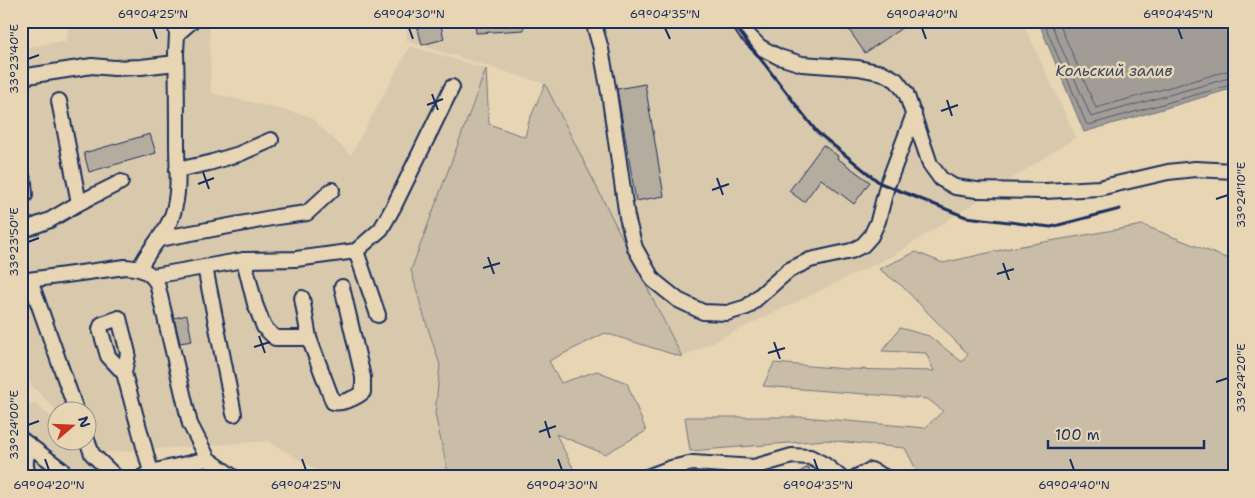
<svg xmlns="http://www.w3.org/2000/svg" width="1255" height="498" font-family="'Shantell Sans',sans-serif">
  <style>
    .built { fill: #d8c9ad }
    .green { fill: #cabda7; stroke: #727682 }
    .water { fill: #a19c96; stroke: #6b7080 }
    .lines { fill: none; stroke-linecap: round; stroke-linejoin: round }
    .shore { stroke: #515b74; stroke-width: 1 }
    .building { fill: #b4ac9e; stroke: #1b2f5e }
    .minor-casing { stroke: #1b2f5e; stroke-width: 18 }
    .minor { stroke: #e7d5b3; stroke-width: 14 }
    .rail { stroke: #1b2f5e; stroke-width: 3 }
    .ticks { fill: none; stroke: #1b2f5e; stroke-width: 2 }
    .labels { text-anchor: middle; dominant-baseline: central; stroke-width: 5; stroke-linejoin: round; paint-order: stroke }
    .water-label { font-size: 15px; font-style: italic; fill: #364569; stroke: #e7d5b3 }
    .neatline { fill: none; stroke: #1b2f5e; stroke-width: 2 }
    .ticks-label { font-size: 12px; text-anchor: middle; fill: #1b2f5e }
  </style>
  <rect width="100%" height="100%" fill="#e7d5b3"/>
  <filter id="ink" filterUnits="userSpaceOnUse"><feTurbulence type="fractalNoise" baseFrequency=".02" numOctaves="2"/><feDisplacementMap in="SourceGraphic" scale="10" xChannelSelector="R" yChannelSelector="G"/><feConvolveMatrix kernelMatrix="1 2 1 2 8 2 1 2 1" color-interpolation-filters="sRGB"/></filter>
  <g filter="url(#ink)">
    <!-- built -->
    <g class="built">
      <path d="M70 21H209L211 93 309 116 351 155 410 46 486 69 411 270 423 313 440 365 435 414 449 477H328L268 441 100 453 87 441 88 410 57 411 31 385 21 362V48L66 41Z"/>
      <path d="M407 21H1022L1076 137 894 255 682 357 545 84 407 41Z"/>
      <path d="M21 398 29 406 33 402 57 422 58 440 76 441 102 472 109 477H21Z"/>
    </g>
    <!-- green -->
    <g class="green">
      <path d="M486 69 489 124 525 137 529 121 545 84 682 357 605 333 549 361 561 383 597 371 627 383 646 431 605 454 556 434 573 468 564 477H449L435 414 440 365 423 313 411 270Z"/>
      <path d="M1143 225 1226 258 1234 250V477H920L905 448 826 440 690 451 685 417H804L925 428 943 411 928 399 763 386 774 363 846 369 934 371 926 353 882 351 900 328 929 336 962 362 968 354 902 286 879 269 916 252 943 263 1010 248Z"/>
    </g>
    <!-- water -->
    <path class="water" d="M1038 21H1234V88L1084 132Z"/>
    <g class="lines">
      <!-- shore -->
      <g class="shore">
        <path d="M1043 21 1086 123 1088 125 1234 84"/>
        <path d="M1050 21 1091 117 1229 78 1234 77"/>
        <path d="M1058 21 1096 108 1227 71 1234 70"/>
      </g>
    </g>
    <!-- building -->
    <g class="building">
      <path d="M416 21H440L444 39 422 45Z"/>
      <path d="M475 21H524V30L476 33Z"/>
      <path d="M855 21H912L865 53 847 27Z"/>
      <path d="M645 84 664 196 636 201 617 89Z"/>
      <path d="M150 134 156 153 89 172 84 153Z"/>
      <path d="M823 145 838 156 837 158 870 182 854 204 821 179 804 202 789 191Z"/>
      <path d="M187 315 192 341 180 343 174 318Z"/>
      <path d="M808 467 814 477H791Z"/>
    </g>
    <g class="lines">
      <!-- minor casing -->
      <g class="minor-casing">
        <g id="minor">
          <path d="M593 21 601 49 609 93 627 217 635 248 653 280 678 300 703 312 727 313 747 307 789 270 810 260 851 251 863 245 871 236 878 221 887 186 914 114"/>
          <path d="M738 21 746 33 760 47 779 57 802 64 858 68 883 73 896 80 906 93 930 164 941 179 955 187 977 190 1045 191 1099 188 1168 172 1195 169 1234 171"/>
          <path d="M177 34 192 21"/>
          <path d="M21 77 92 66 114 68 141 67 176 63"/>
          <path d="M59 101 79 203"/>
          <path d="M177 170 209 163 239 154 271 140"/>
          <path d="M21 173 24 183 25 195 21 199"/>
          <path d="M21 231 50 220 79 203 121 182"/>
          <path d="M159 239 277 217 307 213 332 190"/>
          <path d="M356 251 378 315"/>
          <path d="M244 260 255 304 264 327 275 338H309"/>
          <path d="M205 267 234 414"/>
          <path d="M140 268C148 248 167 234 173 213 180 191 177 167 177 145 177 114 177 84 176 53L177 34 175 21"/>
          <path d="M153 276 244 260 296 259 356 251 381 229 394 206 452 87"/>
          <path d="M30 280 76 410"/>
          <path d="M21 281 125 267C139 268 149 270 157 283L190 424 208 459 233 477"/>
          <path d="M302 298 309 338 333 402C342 404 356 398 363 392V377L342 287"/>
          <path d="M124 373 128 353 119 318 102 324 100 329 108 356 124 373 151 472"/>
          <path d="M21 439 62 470 56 477"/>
          <path d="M87 440 92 454 116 477"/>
          <path d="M30 446C26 457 23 466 30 477"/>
          <path d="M142 477 151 472 208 459"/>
          <path d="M647 477 671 468 693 463 754 467 792 456 810 457 825 465 840 477"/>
          <path d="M856 477 871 470 885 477"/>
        </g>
      </g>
      <!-- minor -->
      <use href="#minor" class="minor"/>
      <!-- rail -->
      <path class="rail" d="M734 21 735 26 817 132 880 183 966 217 1051 227 1120 209"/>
    </g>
  </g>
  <!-- ticks -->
  <path class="ticks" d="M153 28 157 39M409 28 413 39M665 28 670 39M922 28 926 39M1178 28 1182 39M28 59 39 55M432 94 438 110M947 100 952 116M427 105 443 99M941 111 958 105M203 172 209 189M717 178 723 195M198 184 214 178M712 190 729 184M1216 199 1228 195M28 242 39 238M488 257 494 274M1003 263 1009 280M483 268 500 263M997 274 1014 269M259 336 265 353M774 342 780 359M254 347 270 342M768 353 785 348M1216 382 1228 378M545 421 550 438M28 425 39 421M539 432 556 426M45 459 49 470M302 459 306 470M558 459 562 470M814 459 818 470M1070 459 1074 470"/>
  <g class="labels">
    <!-- water labels -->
    <g class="water-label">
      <text x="1114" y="71">Кольский залив</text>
    </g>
  </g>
  <!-- margin -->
  <rect width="1255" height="498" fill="none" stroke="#e7d5b3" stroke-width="55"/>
  <!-- north arrow -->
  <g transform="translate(72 426) rotate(71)"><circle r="24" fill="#e7d5b3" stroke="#959391"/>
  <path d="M0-4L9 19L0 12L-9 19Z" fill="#c8321e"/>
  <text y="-8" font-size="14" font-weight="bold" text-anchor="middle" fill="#1b2f5e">N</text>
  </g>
  <!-- scale -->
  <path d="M1048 440v8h156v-8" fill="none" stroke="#1b2f5e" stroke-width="2.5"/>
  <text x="1055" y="440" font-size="15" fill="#1b2f5e" stroke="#e7d5b3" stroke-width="4" paint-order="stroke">100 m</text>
  <rect x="28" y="28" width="1200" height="442" class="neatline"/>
  <g class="ticks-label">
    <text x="153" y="18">69°04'25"N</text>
    <text x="409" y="18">69°04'30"N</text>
    <text x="665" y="18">69°04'35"N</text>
    <text x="922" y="18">69°04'40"N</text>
    <text x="1178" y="18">69°04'45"N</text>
    <text transform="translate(14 59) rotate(-90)" y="4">33°23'40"E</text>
    <text transform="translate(1241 195) rotate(-90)" y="4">33°24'10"E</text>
    <text transform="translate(14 242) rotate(-90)" y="4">33°23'50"E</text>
    <text transform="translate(1241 378) rotate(-90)" y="4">33°24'20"E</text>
    <text transform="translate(14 425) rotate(-90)" y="4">33°24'00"E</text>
    <text x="49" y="489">69°04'20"N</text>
    <text x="306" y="489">69°04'25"N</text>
    <text x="562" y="489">69°04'30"N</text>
    <text x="818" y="489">69°04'35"N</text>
    <text x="1074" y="489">69°04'40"N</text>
  </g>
</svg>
